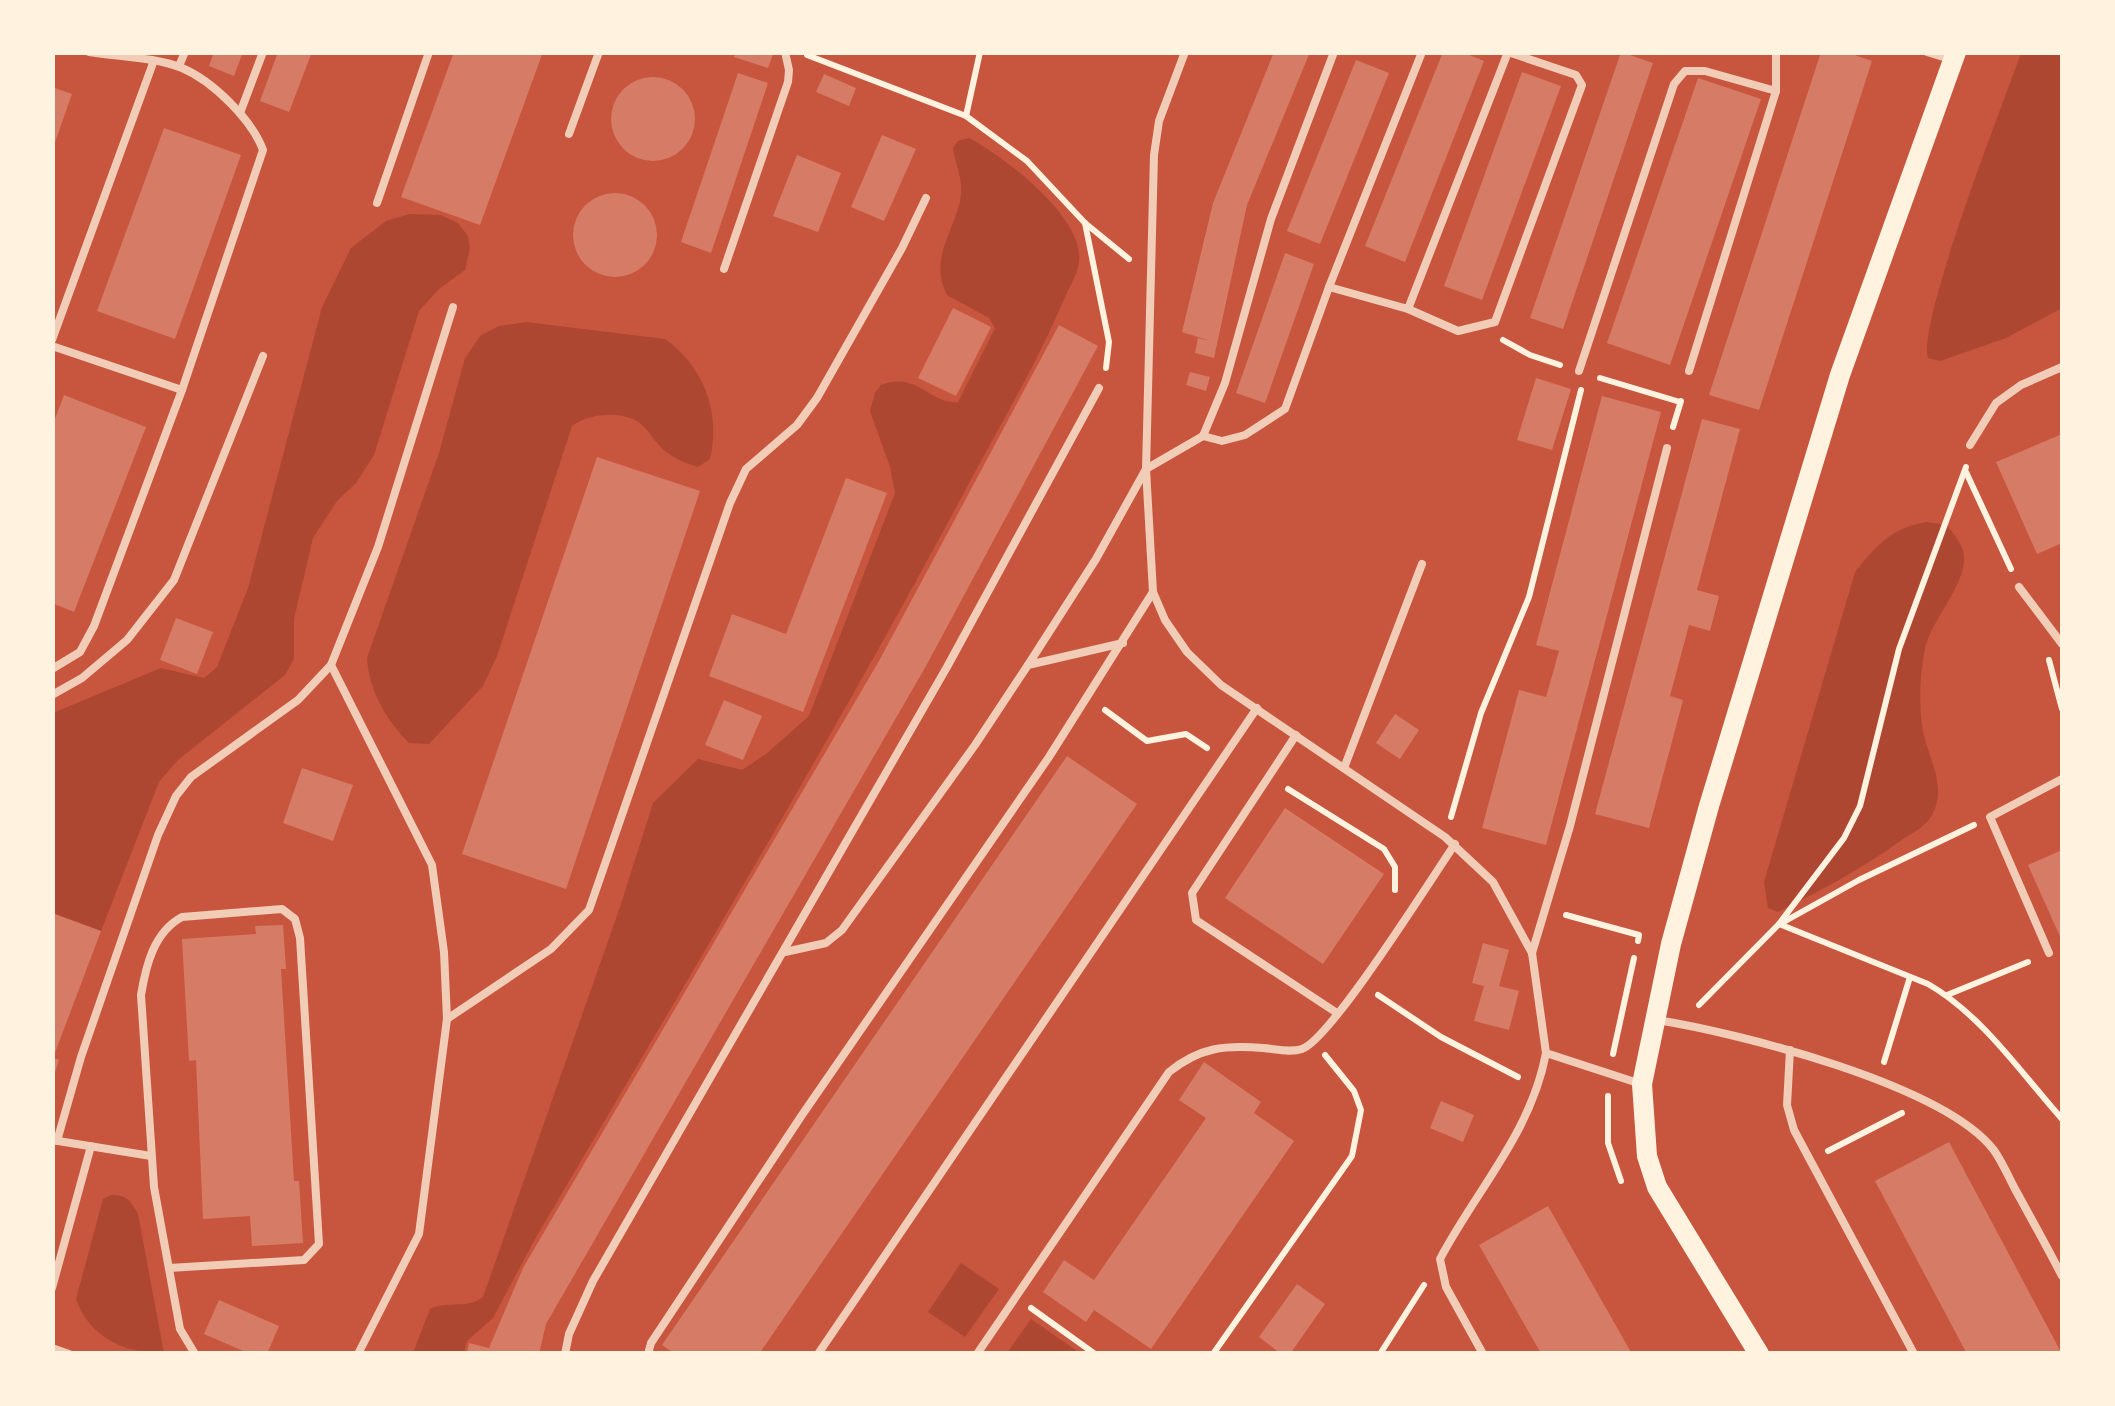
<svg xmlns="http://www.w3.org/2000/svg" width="2115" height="1406" font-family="Roboto,sans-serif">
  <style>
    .green { fill: #ae4732 }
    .building { fill: #d67c66 }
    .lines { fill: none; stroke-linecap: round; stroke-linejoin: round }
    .path { stroke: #fff3e0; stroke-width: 6 }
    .service { stroke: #f1ccb7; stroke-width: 8 }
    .secondary { stroke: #fff3e0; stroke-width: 20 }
  </style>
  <rect width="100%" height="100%" fill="#c8553d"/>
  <!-- green -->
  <g class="green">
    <path d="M2021 53H2062V308L2006 338 1940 361 1928 358C1917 322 2004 102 2021 53Z"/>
    <path d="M969 138C1005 157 1085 218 1079 262 1077 276 1067 291 1062 304 1037 362 1005 417 975 472 837 732 684 985 535 1239L493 1318 467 1341 464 1353H413L430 1309C448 1300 466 1310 483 1297L620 907 653 803 698 759 742 770 766 754 809 716 895 493 890 467 870 411 875 393 881 385C919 371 929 405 958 402L995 328 989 318 947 295C928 256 956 231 961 195 963 179 955 164 953 148L958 141Z"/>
    <path d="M410 214 441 215 458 223 468 236 470 248 465 270 439 289 419 311 374 455 356 483 337 501 313 538 294 619V659L285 675 178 760 159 782 101 931 53 913V713L161 668 204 678 217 667 248 588 322 307 351 248 386 221Z"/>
    <path d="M526 322 665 339C704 367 721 412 710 459L698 467C688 464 678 460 669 454 657 446 651 433 641 424 623 410 589 413 572 426L497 656 483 686 429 744 409 743C386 720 369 690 367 658L439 453 465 358 481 335 499 326Z"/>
    <path d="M1926 522 1947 525C1952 532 1961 542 1963 551 1971 580 1931 619 1925 649 1920 672 1919 702 1922 725 1926 757 1952 790 1928 821 1922 828 1911 834 1903 839 1864 868 1821 890 1778 912L1768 908 1764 882 1855 572C1878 544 1890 529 1926 522Z"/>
    <path d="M111 1195C127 1195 130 1200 138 1214L164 1353C125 1354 89 1337 76 1299L103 1199Z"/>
    <path d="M961 1263 999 1289 965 1337 928 1312Z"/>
    <path d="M1031 1319 1080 1353H1007Z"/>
  </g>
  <!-- building -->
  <g class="building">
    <path d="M214 52H243L234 76 209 66Z"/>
    <path d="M278 52H312L289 112 260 101Z"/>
    <path d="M454 52H543L480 225 401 197Z"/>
    <path d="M736 52H774L768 68 734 57Z"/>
    <path d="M1274 52H1310L1247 205 1214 358 1195 353 1198 338 1211 341 1182 332 1213 203Z"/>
    <path d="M1443 52H1462L1484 61 1405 262 1365 246Z"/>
    <path d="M1621 52 1653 63 1563 329 1530 318Z"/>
    <path d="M1821 52H1846L1872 61 1759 410 1709 395Z"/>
    <path d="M1356 60 1389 73 1320 244 1287 231Z"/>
    <path d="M1522 72 1561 86 1482 300 1444 286Z"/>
    <path d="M738 73 768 83 711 253 681 242Z"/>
    <path d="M824 74 856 88 849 106 816 92Z"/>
    <circle cx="653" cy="119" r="42"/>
    <path d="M1698 78 1761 99 1670 365 1607 343Z"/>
    <path d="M52 87 72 94 53 148H52Z"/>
    <path d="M164 128 241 155 175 339 97 311Z"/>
    <path d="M882 135 916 149 884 221 851 207Z"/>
    <path d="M797 155 841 173 818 232 773 216Z"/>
    <circle cx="615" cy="235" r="42"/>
    <path d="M1285 253 1314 264 1265 403 1236 393Z"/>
    <path d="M953 308 991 327 956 396 918 378Z"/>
    <path d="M1059 325 1098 346 926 666 546 1324 539 1354H467L469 1343 489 1348 523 1268 879 661Z"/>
    <path d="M1190 372 1210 377 1206 391 1186 385Z"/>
    <path d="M1536 378 1571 389 1552 450 1517 440Z"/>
    <path d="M64 395 146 427 74 612 52 603V427Z"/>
    <path d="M1602 396 1661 412 1546 845 1482 828 1519 690 1546 697 1559 651 1536 645Z"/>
    <path d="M1702 419 1740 429 1697 590 1719 596 1710 631 1689 625 1670 696 1683 700 1649 828 1595 814Z"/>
    <path d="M2062 434V543L2037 554 1996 462Z"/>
    <path d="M597 457 700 491 566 889 462 854Z"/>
    <path d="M846 478 887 493 803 712 709 676 732 614 786 634Z"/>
    <path d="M176 618 213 632 197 674 160 660Z"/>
    <path d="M724 700 762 716 743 760 705 745Z"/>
    <path d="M1395 714 1419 730 1400 759 1376 743Z"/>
    <path d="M1067 756 1137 804 759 1354H675L662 1345Z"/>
    <path d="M302 768 353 785 333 841 283 823Z"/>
    <path d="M1285 808 1384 874 1323 964 1225 898Z"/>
    <path d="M2062 850V941L2028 865Z"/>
    <path d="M52 913 101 931 53 1058 59 1060 53 1078Z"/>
    <path d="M283 925 286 969H281L294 1181H299L303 1243 252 1246 250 1216 203 1219 196 1060 189 1061 182 939 256 934 255 926Z"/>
    <path d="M1483 943 1509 950 1499 986 1519 991 1509 1030 1474 1021 1484 986 1472 983Z"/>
    <path d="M1204 1062 1261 1102 1254 1113 1294 1141 1151 1349 1094 1310 1086 1322 1043 1292 1064 1260 1094 1280 1206 1118 1179 1100Z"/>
    <path d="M1441 1101 1474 1115 1463 1142 1430 1128Z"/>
    <path d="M1949 1142 1972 1185 2062 1354H1967L1875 1181Z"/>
    <path d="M1548 1206 1632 1354H1541L1539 1350 1479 1245Z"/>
    <path d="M1297 1284 1325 1304 1290 1354H1281L1259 1337Z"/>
    <path d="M219 1300 279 1326 267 1354H250L204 1334Z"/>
  </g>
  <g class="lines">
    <!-- path -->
    <g class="path">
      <path d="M807 55 966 116 1027 161 1085 223 1129 259"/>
      <path d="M966 116 980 52"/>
      <path d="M1085 223 1109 342 1106 368"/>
      <path d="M1503 340 1530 355 1560 365"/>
      <path d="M1600 378 1680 402"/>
      <path d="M1673 427 1681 401"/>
      <path d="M1966 472 2011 569"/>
      <path d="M2049 660 2062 709"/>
      <path d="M1105 710 1147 741 1186 734 1207 748"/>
      <path d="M1288 789 1384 849 1395 867V890"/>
      <path d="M1451 817 1481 713 1529 597 1581 390"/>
      <path d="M1566 915 1639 935 1638 941"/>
      <path d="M1779 924 1928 984C1982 1015 2021 1073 2062 1119"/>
      <path d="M1780 924 1859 880 1974 825"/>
      <path d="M1378 995 1441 1037 1518 1077"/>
      <path d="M1947 995 2028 962"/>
      <path d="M1699 1005 1779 924 1844 838 1860 806 1899 649 1966 467"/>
      <path d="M1613 1054 1634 958"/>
      <path d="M1884 1062 1910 977"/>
      <path d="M1608 1096V1143L1621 1181"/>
      <path d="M1828 1151 1902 1113"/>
      <path d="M1031 1308 1095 1354"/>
      <path d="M1213 1354 1352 1156 1361 1110 1354 1091 1325 1055"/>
      <path d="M1380 1354 1424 1285"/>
    </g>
    <!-- service -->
    <g class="service">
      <path d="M1185 52 1159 121 1154 155 1146 469 1153 592 1165 620 1187 652 1221 685 1445 837 1493 882 1532 953 1546 1053 1641 1084"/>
      <path d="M1927 52 1953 60"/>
      <path d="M179 66 185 52"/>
      <path d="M240 113 263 52"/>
      <path d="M569 134 599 52"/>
      <path d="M377 203 429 52"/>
      <path d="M724 269 788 82 789 70 785 52"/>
      <path d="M1329 287 1422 52"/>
      <path d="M1408 309 1458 331 1495 322 1582 85 1576 75 1508 52"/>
      <path d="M52 340 153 63"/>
      <path d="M52 346 182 390 263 150C252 120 213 81 182 68 155 57 118 57 89 52"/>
      <path d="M1579 371 1674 84 1685 71H1705L1776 91"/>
      <path d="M1689 371 1776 91V52"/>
      <path d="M1203 436 1225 383 1271 219 1334 52"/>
      <path d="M1970 445 1996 403 2021 385 2062 367"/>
      <path d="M2019 587 2062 644"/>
      <path d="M331 665 432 865 444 952 447 1019 419 1234 358 1354"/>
      <path d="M1028 665 1096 559 1146 469 1203 436 1222 441 1245 435 1285 409 1329 287 1408 309 1508 52"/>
      <path d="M52 669 80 652 94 626 182 390"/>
      <path d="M52 695 82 678 127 640 174 580 263 356"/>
      <path d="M1296 735 1192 893 1196 920 1337 1013"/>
      <path d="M1344 768 1422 564"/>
      <path d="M785 952 826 943 842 930 975 745 1028 665 1123 643"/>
      <path d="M1532 953 1570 826 1667 448"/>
      <path d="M2049 953 1990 817 2062 779"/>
      <path d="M447 1019 551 949 589 910 730 503 746 469 797 425 817 398 902 248 926 198"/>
      <path d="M1657 1020C1739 1033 1941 1084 1993 1149 2002 1161 2008 1176 2015 1189 2031 1218 2047 1247 2062 1276"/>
      <path d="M1790 1050 1787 1105 1794 1130 1914 1354"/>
      <path d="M52 1140 151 1156"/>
      <path d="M57 1141 81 1057 158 835 176 796 191 777 298 700 331 665 378 547 453 307"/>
      <path d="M169 1268 304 1260 319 1244 300 938 295 919 282 909 182 917C154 932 146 965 141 995L154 1187 180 1329 195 1354"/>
      <path d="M52 1288 91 1146"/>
      <path d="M52 1348 69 1354"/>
      <path d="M565 1354 569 1334 593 1281 947 667 1099 388"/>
      <path d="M648 1354 651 1343 802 1115 1049 757 1153 592"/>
      <path d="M818 1354 1257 708"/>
      <path d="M977 1354 1169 1072C1200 1047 1225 1045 1263 1048 1276 1049 1290 1053 1302 1049 1331 1039 1431 879 1455 844"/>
      <path d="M1483 1354 1446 1287 1440 1259C1477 1189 1531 1133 1546 1053"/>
    </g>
    <!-- secondary -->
    <path class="secondary" d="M1759 1354 1657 1187 1647 1156 1642 1084 1671 944 1709 806 1840 375 1956 52"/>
  </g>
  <!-- border -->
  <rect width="2115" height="1406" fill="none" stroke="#fff3e0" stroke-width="110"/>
</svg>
